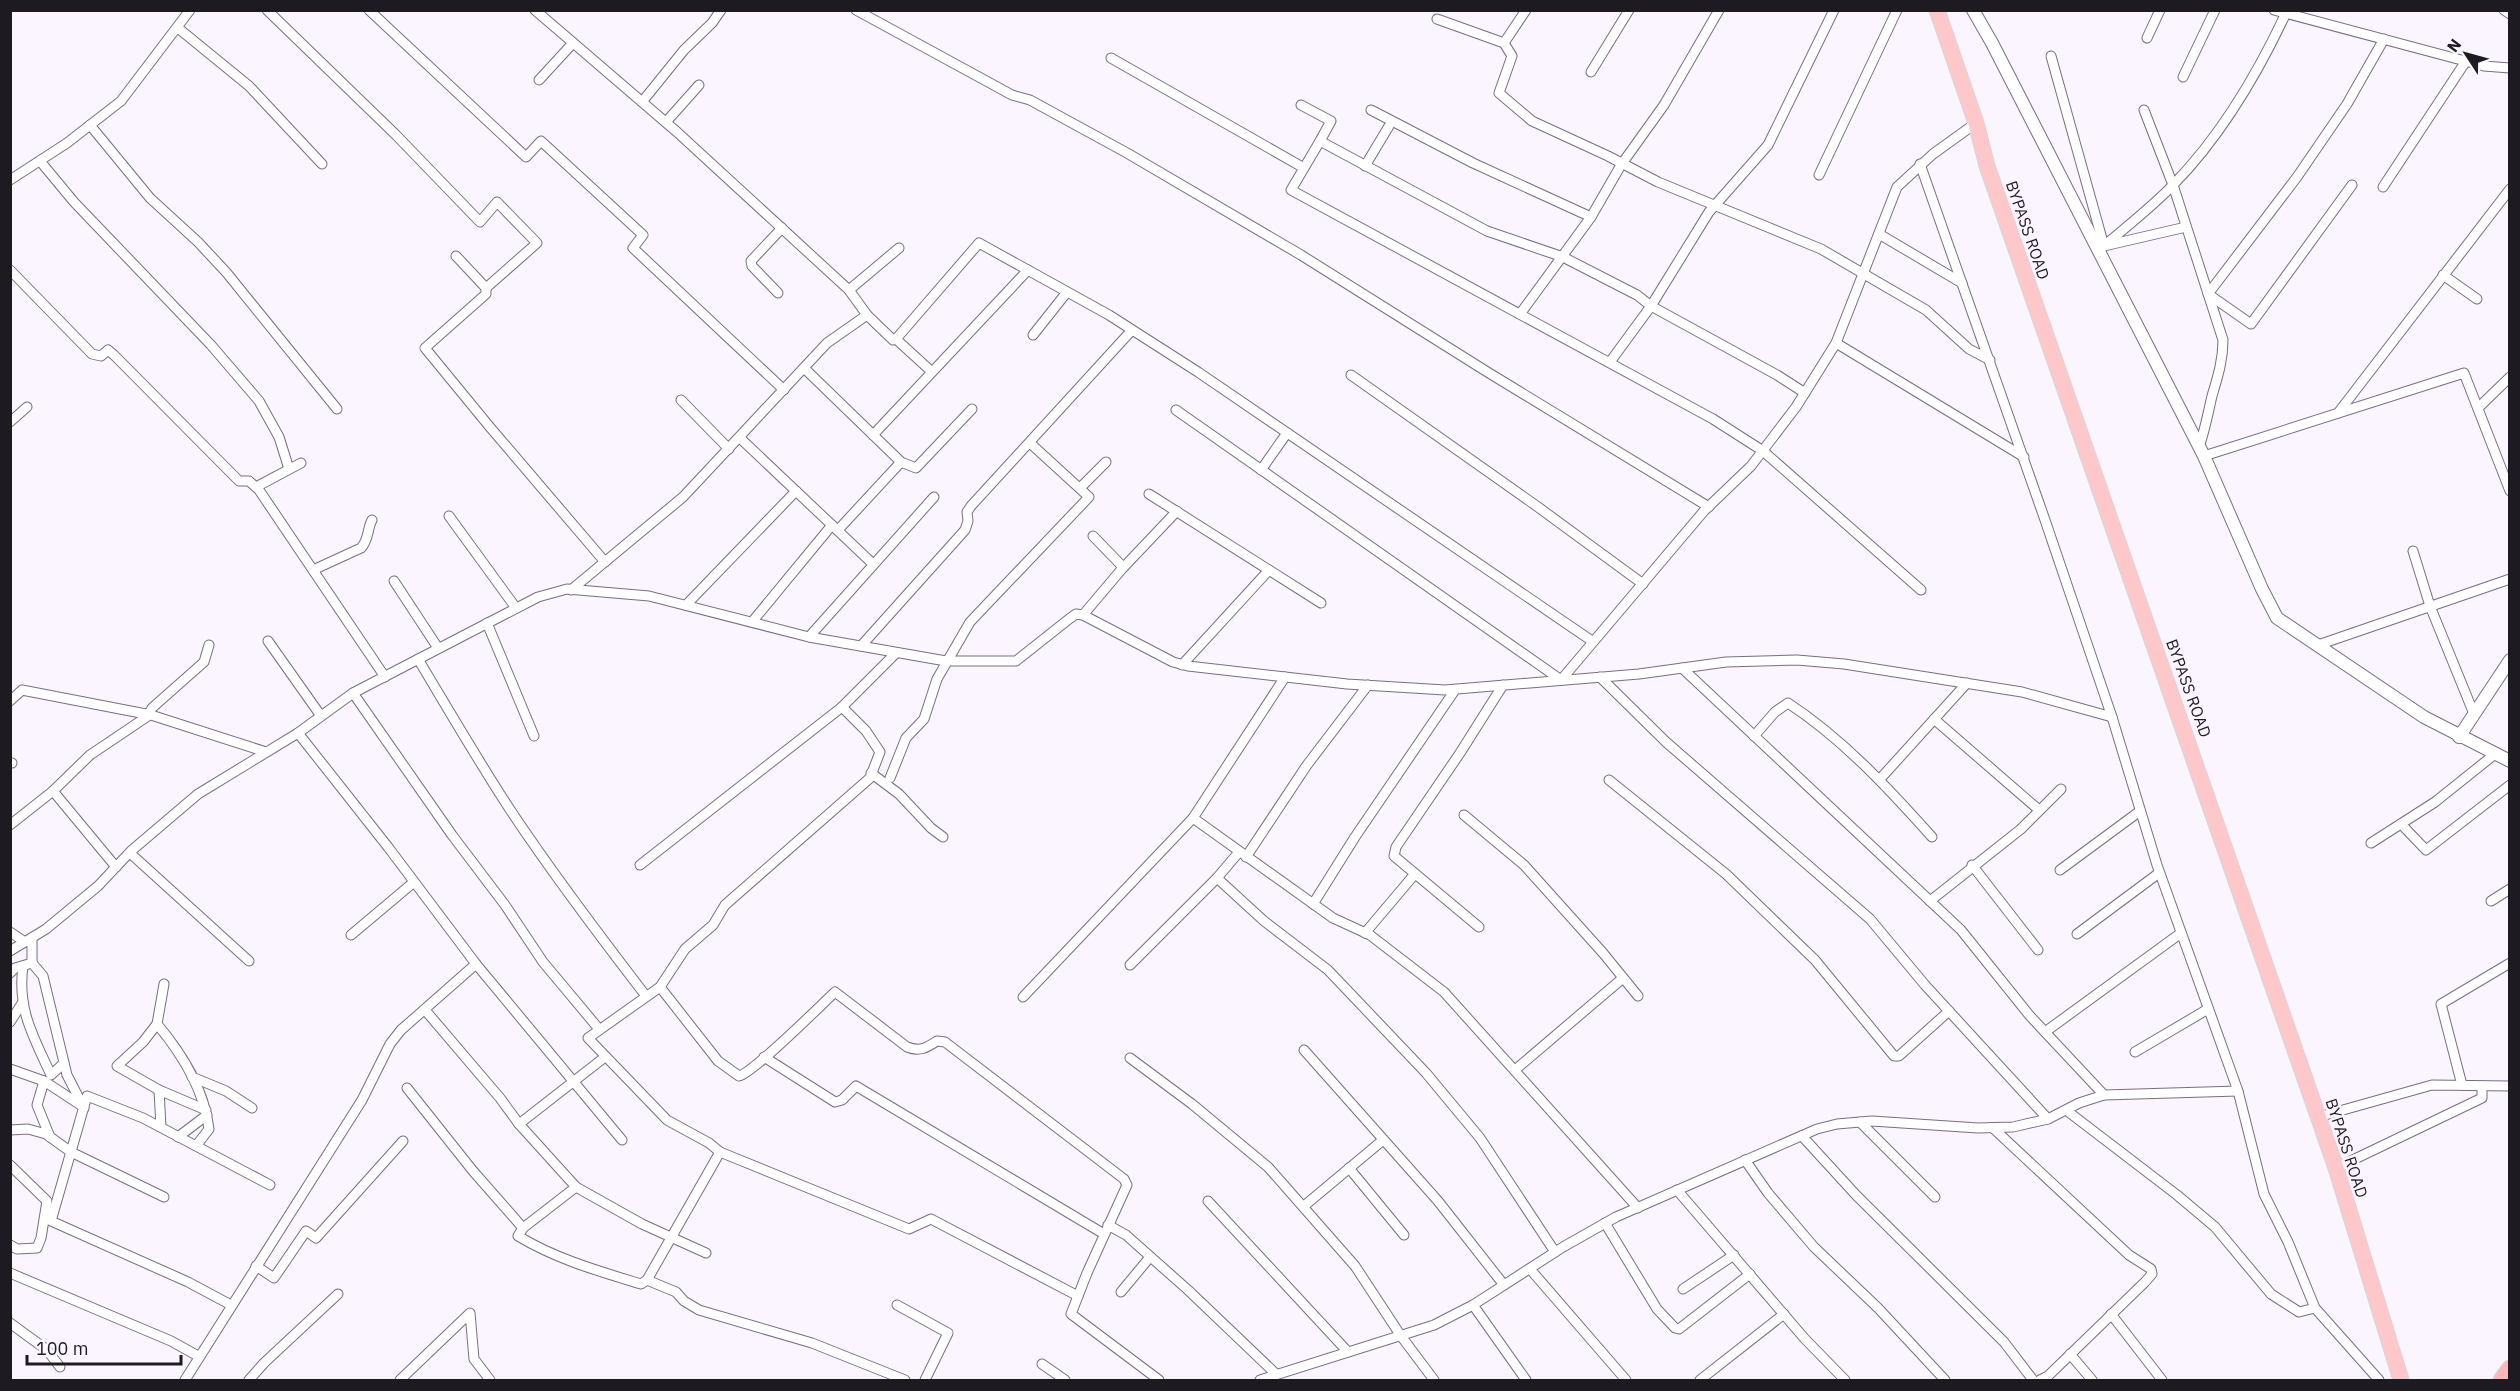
<svg xmlns="http://www.w3.org/2000/svg" width="2520" height="1391" font-family="'IBM Plex Sans',sans-serif">
  <style>
    .lines { fill: none; stroke-linecap: round; stroke-linejoin: round }
    .minor-casing { stroke: #786e83; stroke-width: 11 }
    .tertiary-casing { stroke: #786e83; stroke-width: 14 }
    .primary-casing { stroke: #d6d6d7; stroke-width: 17 }
    .trunk-casing { stroke: #d6d6d7; stroke-width: 19 }
    .minor { stroke: #fff; stroke-width: 9 }
    .tertiary { stroke: #fff; stroke-width: 12 }
    .primary { stroke: #fec8cb; stroke-width: 15 }
    .trunk { stroke: #feb6ba; stroke-width: 16 }
    .labels { text-anchor: middle; dominant-baseline: central; stroke-width: 5; stroke-linejoin: round; paint-order: stroke }
    .street-label { font-size: 16px; fill: #1e1a22; stroke: #faf5ff }
  </style>
  <rect width="100%" height="100%" fill="#faf5ff"/>
  <g class="lines">
    <!-- minor casing -->
    <g class="minor-casing">
      <g id="minor">
        <path d="M267 10 396 135 480 222 497 202 537 243 486 288 456 256"/>
        <path d="M369 10 526 157 541 141 643 235 633 248 784 390"/>
        <path d="M535 10 677 132 849 290 867 315"/>
        <path d="M856 10 1012 95 1030 100 1127 153 1301 255 1489 373 1709 507"/>
        <path d="M2274 10 2484 66 2510 68"/>
        <path d="M2504 10 2510 14"/>
        <path d="M1437 19 1504 43 1526 10"/>
        <path d="M178 28 249 86 322 164"/>
        <path d="M2147 38 2160 10"/>
        <path d="M1504 43 1512 56 1499 93 1532 121 1608 156 1658 182 1821 249 1926 310 1969 349 1990 360"/>
        <path d="M2051 56 2104 246 2186 227"/>
        <path d="M1111 58 1304 168 1291 190 1713 419 1763 451 1921 590"/>
        <path d="M1591 72 1629 10"/>
        <path d="M2183 77 2215 10"/>
        <path d="M539 80 573 43"/>
        <path d="M642 102 684 50 712 23 721 10"/>
        <path d="M1301 105 1331 121 1320 141"/>
        <path d="M1371 110 1473 163 1591 217"/>
        <path d="M2144 110 2173 185 2223 340C2223 360 2218 376 2212 396 2208 413 2205 430 2199 447"/>
        <path d="M666 122 699 85"/>
        <path d="M90 125 150 198 198 242 226 272 337 409"/>
        <path d="M40 161 74 202 211 345 259 401 279 437 289 469"/>
        <path d="M1920 164 2045 520 2112 717 2157 865 2238 1091 2264 1194 2288 1242 2315 1308 2379 1380"/>
        <path d="M1365 166 1389 126"/>
        <path d="M1304 168 1320 141 1487 231 1563 257 1637 295 1651 306 1777 375 1805 393"/>
        <path d="M1819 175 1897 10"/>
        <path d="M10 180 67 143 121 101 190 10"/>
        <path d="M2352 185 2251 324 2208 294 2297 177 2347 104 2384 39"/>
        <path d="M2383 187 2466 61"/>
        <path d="M1879 234 1962 283"/>
        <path d="M2097 249 2104 246C2127 226 2152 207 2173 185 2221 136 2257 75 2286 13"/>
        <path d="M10 270 92 354 101 356 108 350 114 355 239 481H249L259 490 385 677"/>
        <path d="M2443 275 2477 299"/>
        <path d="M486 288V294L425 348 489 426 605 562"/>
        <path d="M849 290 899 248"/>
        <path d="M778 293 752 266 751 261 782 228"/>
        <path d="M1520 314 1591 217 1621 165 1664 105 1719 10"/>
        <path d="M1033 335 1067 292"/>
        <path d="M896 339 932 372"/>
        <path d="M1836 343 2024 457"/>
        <path d="M1610 362 1651 306 1709 212 1768 145 1834 10"/>
        <path d="M804 368 901 462 916 468 972 409"/>
        <path d="M1351 375 1538 507 1643 584"/>
        <path d="M681 400 729 449"/>
        <path d="M2478 408 2510 377"/>
        <path d="M1176 410 1561 680 1704 511 1751 466 1796 407 1836 343 1897 187 1933 154 1976 123"/>
        <path d="M2338 413 2510 189"/>
        <path d="M10 422 27 407"/>
        <path d="M873 435 1028 270"/>
        <path d="M740 438 873 564"/>
        <path d="M2204 456 2464 373 2510 491"/>
        <path d="M1261 470 1287 433"/>
        <path d="M256 487 301 463"/>
        <path d="M1080 488 1106 462"/>
        <path d="M1149 494 1321 603"/>
        <path d="M449 516 516 608"/>
        <path d="M838 530 901 462"/>
        <path d="M1093 536 1123 567"/>
        <path d="M2413 551 2430 606 2474 714"/>
        <path d="M313 570 361 548C369 540 367 529 372 520"/>
        <path d="M394 581 438 648"/>
        <path d="M571 590 683 497 827 343 867 315 893 340 896 339 979 243 1109 315 1198 372 1592 641"/>
        <path d="M686 605 796 491"/>
        <path d="M1083 615 1121 570 1177 511"/>
        <path d="M752 622 832 525"/>
        <path d="M487 623 534 736"/>
        <path d="M809 637 934 497"/>
        <path d="M268 641 321 716"/>
        <path d="M2318 645 2510 579"/>
        <path d="M861 646 965 530 968 521 967 512 971 506 1132 330"/>
        <path d="M418 659C448 709 477 759 509 808 552 873 599 935 646 996"/>
        <path d="M1182 665 1269 570"/>
        <path d="M1682 668 1961 930 2030 1016 2104 1095"/>
        <path d="M1600 677 1666 742 1870 919 1925 985 2048 1119"/>
        <path d="M353 693 452 835 505 905 543 962 599 1029"/>
        <path d="M10 701 22 690 151 715 266 752"/>
        <path d="M1934 719 2039 810"/>
        <path d="M298 733 388 847 476 964 622 1140"/>
        <path d="M1754 736 1775 712 1788 703C1843 739 1888 788 1932 837"/>
        <path d="M10 763H12"/>
        <path d="M871 773 899 794 931 828 943 837"/>
        <path d="M890 778 906 738 924 719 937 679 970 622 1089 497 1030 443"/>
        <path d="M1880 779 1967 683"/>
        <path d="M1609 780 1726 874 1815 960 1894 1056H1899L1949 1011"/>
        <path d="M53 791 116 867"/>
        <path d="M1464 815 1524 865 1603 953 1638 996"/>
        <path d="M1193 818 1333 918 1370 935 1444 992 1638 1208"/>
        <path d="M2401 824 2426 850 2510 785"/>
        <path d="M10 825 53 791 90 755 148 716 152 708 204 662 209 645"/>
        <path d="M2371 843 2435 802 2495 754"/>
        <path d="M130 853 249 961"/>
        <path d="M1246 857 1307 765 1368 685"/>
        <path d="M640 865 842 707 896 653"/>
        <path d="M1972 865 2038 950"/>
        <path d="M2060 870 2140 811"/>
        <path d="M1217 878 1264 921 1328 970 1426 1073 1480 1138 1555 1252"/>
        <path d="M1930 901 2021 829 2061 789"/>
        <path d="M2491 901 2510 889"/>
        <path d="M1313 904 1355 837 1455 690"/>
        <path d="M1479 927 1394 856 1396 847 1460 753 1503 685"/>
        <path d="M10 932 25 942"/>
        <path d="M1365 933 1414 875"/>
        <path d="M2077 934 2159 873"/>
        <path d="M351 935 414 882"/>
        <path d="M10 951 46 929 98 886 131 851 198 794 298 733 353 693 538 597 567 589 649 596 809 637 946 661H1016L1069 619 1076 614 1083 615 1173 662 1188 666 1347 684 1445 690 1639 674 1726 662 1797 660 1844 664 2022 692 2112 717"/>
        <path d="M32 963 43 976 67 1075 84 1108"/>
        <path d="M1130 965 1217 878 1239 852"/>
        <path d="M23 966C17 1009 33 1036 51 1075L64 1063"/>
        <path d="M10 973 15 968 32 963V938"/>
        <path d="M164 984 157 1024C183 1055 204 1089 209 1129L196 1146"/>
        <path d="M660 987 718 1061 739 1076C754 1072 819 1007 835 992L907 1047C920 1052 926 1048 937 1041L945 1042 1124 1179 1127 1185 1087 1273 1071 1314 1159 1380"/>
        <path d="M1023 997 1193 818 1285 677"/>
        <path d="M425 1010 500 1098 519 1124 576 1187 642 1224 706 1253"/>
        <path d="M10 1022 23 1002"/>
        <path d="M157 1024 143 1042 117 1066 159 1090 206 1110"/>
        <path d="M2045 1032 2181 933"/>
        <path d="M1304 1050 1438 1201 1504 1285"/>
        <path d="M2135 1052 2208 1009"/>
        <path d="M764 1057 835 1102 842 1100 856 1086 1104 1234"/>
        <path d="M1130 1058 1192 1104 1268 1167 1355 1266 1401 1336 1434 1380"/>
        <path d="M10 1069 44 1081 82 1106"/>
        <path d="M1515 1070 1623 978"/>
        <path d="M192 1077 226 1091 252 1108"/>
        <path d="M44 1081 37 1105 50 1137"/>
        <path d="M2462 1085 2441 1004 2510 963"/>
        <path d="M407 1088 473 1171 523 1228"/>
        <path d="M159 1090 161 1127"/>
        <path d="M2066 1110 2177 1195 2215 1227 2271 1294 2299 1312 2315 1308"/>
        <path d="M2318 1117 2432 1085 2510 1086"/>
        <path d="M1860 1122 1935 1197"/>
        <path d="M519 1124 605 1057"/>
        <path d="M1993 1128 2129 1255 2151 1269 2152 1274 2145 1282 2048 1376 2040 1380"/>
        <path d="M10 1130 28 1129 46 1134 71 1152 164 1197"/>
        <path d="M1802 1136 1856 1195 2004 1342 2033 1380"/>
        <path d="M178 1137 207 1115"/>
        <path d="M720 1152 909 1229 931 1219 1078 1296"/>
        <path d="M1745 1160 1768 1193 1814 1247 1878 1308 1945 1380"/>
        <path d="M10 1165 47 1201 41 1238 37 1248 17 1249 10 1245"/>
        <path d="M1349 1168 1404 1235"/>
        <path d="M2336 1168 2482 1098V1086"/>
        <path d="M576 1187 523 1228 518 1236C556 1259 598 1271 641 1284L647 1280 676 1292 684 1301 699 1310 812 1343 905 1380"/>
        <path d="M1677 1190 1805 1339 1845 1380"/>
        <path d="M1208 1201 1348 1352"/>
        <path d="M1304 1206 1383 1140"/>
        <path d="M1605 1223 1657 1309 1675 1328 1679 1329 1750 1274"/>
        <path d="M1108 1225 1126 1235 1188 1290 1276 1374"/>
        <path d="M256 1266 274 1278 306 1231 316 1238 403 1141"/>
        <path d="M1530 1269 1626 1380"/>
        <path d="M10 1273 171 1341 198 1356"/>
        <path d="M647 1280 720 1152 709 1143 667 1120 588 1038 660 987 685 949 713 925 725 905 870 778 880 752 866 731 842 707"/>
        <path d="M1683 1289 1734 1255"/>
        <path d="M1121 1292 1150 1257"/>
        <path d="M231 1305 188 1282 51 1221 87 1096 143 1118 270 1185"/>
        <path d="M897 1305 948 1333 925 1380"/>
        <path d="M1473 1305 1526 1380"/>
        <path d="M2111 1314 2162 1380"/>
        <path d="M10 1323 47 1350 60 1367"/>
        <path d="M2070 1354 2092 1380"/>
        <path d="M1042 1364 1065 1380"/>
        <path d="M185 1380 362 1100 390 1044 401 1030 476 964"/>
        <path d="M249 1380 264 1363 338 1294"/>
        <path d="M400 1380 470 1313 474 1359 490 1380"/>
        <path d="M1260 1380 1434 1325 1473 1305 1563 1247 1616 1217 1817 1129 1837 1124 1872 1121 1978 1128 2013 1127 2048 1119 2079 1103 2104 1095 2238 1091"/>
        <path d="M1700 1380 1784 1314"/>
      </g>
    </g>
    <!-- tertiary casing -->
    <g class="tertiary-casing">
      <g id="tertiary">
        <path d="M1973 10 1992 43 2204 456 2262 589 2277 618 2424 717 2510 761"/>
        <path d="M2459 737 2510 660"/>
      </g>
    </g>
    <!-- primary casing -->
    <g class="primary-casing">
      <path id="primary" d="M1937 10 1976 123 1987 166 2336 1168 2401 1380"/>
    </g>
    <!-- trunk casing -->
    <g class="trunk-casing">
      <path id="trunk" d="M2502 1380 2510 1369"/>
    </g>
    <!-- minor -->
    <use href="#minor" class="minor"/>
    <!-- tertiary -->
    <use href="#tertiary" class="tertiary"/>
    <!-- primary -->
    <use href="#primary" class="primary"/>
    <!-- trunk -->
    <use href="#trunk" class="trunk"/>
  </g>
  <g class="labels">
    <!-- street labels -->
    <g class="street-label">
      <text transform="translate(2028 230) rotate(71)">BYPASS ROAD</text>
      <text transform="translate(2189 688) rotate(70)">BYPASS ROAD</text>
      <text transform="translate(2347 1148) rotate(72)">BYPASS ROAD</text>
    </g>
  </g>
  <!-- border -->
  <rect width="2520" height="1391" fill="none" stroke="#1e1a22" stroke-width="24"/>
  <!-- north arrow -->
  <g transform="translate(2466 54) rotate(306)" stroke="#faf5ff" stroke-width="4.5" paint-order="stroke">
  <path d="M0-4.5L10 22L0 15L-10 22Z" fill="#1e1a22"/>
  <text y="-9" font-size="16" font-weight="bold" text-anchor="middle" fill="#1e1a22">N</text>
  </g>
  <!-- scale -->
  <path d="M27 1355v9h154v-9" fill="none" stroke="#1e1a22" stroke-width="3"/>
  <text x="36" y="1355" font-size="18" fill="#1e1a22" stroke="#faf5ff" stroke-width="4.5" paint-order="stroke">100 m</text>
</svg>
